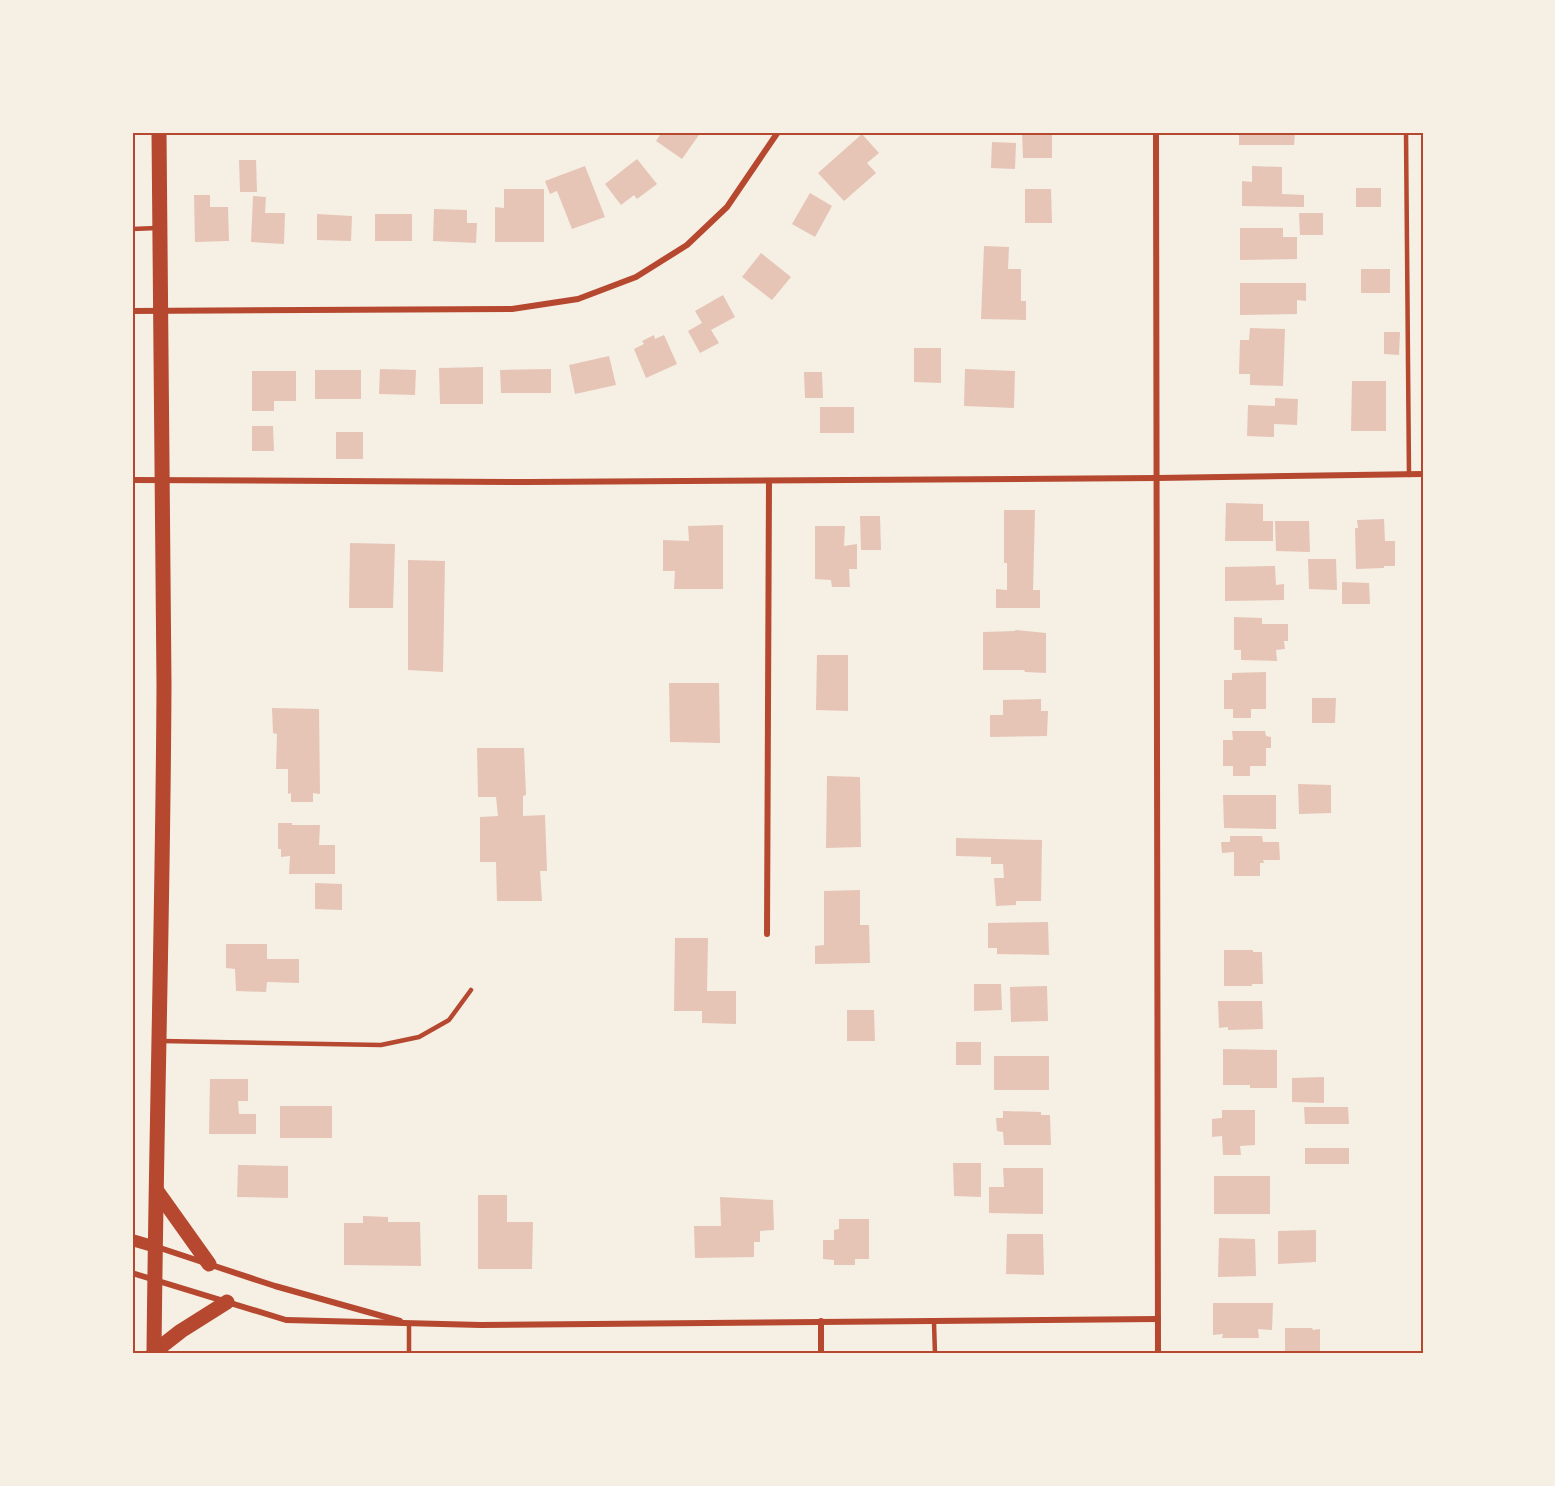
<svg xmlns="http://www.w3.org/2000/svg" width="1555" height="1486" font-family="Literata,serif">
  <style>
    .building { fill: #e6c5b7 }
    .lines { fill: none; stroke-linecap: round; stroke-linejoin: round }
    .service { stroke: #b5482f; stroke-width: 4.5 }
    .minor { stroke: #b5482f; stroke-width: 6 }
    .secondary { stroke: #b5482f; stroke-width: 12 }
    .primary { stroke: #b5482f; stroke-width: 15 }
    .neatline { fill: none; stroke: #b5482f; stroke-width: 2 }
  </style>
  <rect width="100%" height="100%" fill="#f6efe4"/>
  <!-- building -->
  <g class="building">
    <path d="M662 132H701L682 159 656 141Z"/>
    <path d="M1022 132H1052V158H1023Z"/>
    <path d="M1239 132H1295L1294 145H1239Z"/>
    <path d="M862 134 879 153 867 163 876 173 844 201 818 173Z"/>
    <path d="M992 142 1016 143 1015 169 991 168Z"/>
    <path d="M637 159 657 184 637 199 634 195 621 205 605 184Z"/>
    <path d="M239 160H256L257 192H240Z"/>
    <path d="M585 166 605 217 572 229 557 191 550 194 545 181Z"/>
    <path d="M1252 166 1282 167V194L1304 195V207L1242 206V181L1252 182Z"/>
    <rect x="1356" y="188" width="25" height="19"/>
    <path d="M504 189H544V242H495V207L504 208Z"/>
    <path d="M1025 189H1051L1052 223H1025Z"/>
    <path d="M810 193 832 206 815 237 792 224Z"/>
    <path d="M194 195H210V207H228L229 241 195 242Z"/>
    <path d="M253 196 266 197 265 213H285L284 244 251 242Z"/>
    <path d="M434 209 467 210V223H477L476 243 433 241Z"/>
    <path d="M1299 213H1323V235H1300Z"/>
    <path d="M317 214 352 216 351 241 317 240Z"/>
    <rect x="375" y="214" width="37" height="27"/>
    <path d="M1240 228H1283V237H1297V259L1240 260Z"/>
    <path d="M984 246 1009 247 1008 269H1021V301H1026V320L981 319Z"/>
    <path d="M761 253 791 277 772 300 742 277Z"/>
    <rect x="1361" y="269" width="29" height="24"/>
    <path d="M1240 283H1306V301L1297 300V314L1240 315Z"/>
    <path d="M723 295 735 317 711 330 719 343 700 353 688 331 702 323 695 311Z"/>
    <path d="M1250 328 1285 329 1283 386 1250 385V374H1239L1240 340H1249Z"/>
    <path d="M1384 332H1400L1399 355 1384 354Z"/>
    <path d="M654 335 655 339 664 335 677 364 646 378 634 349 644 344 642 341Z"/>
    <path d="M914 348H941V383L914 382Z"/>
    <path d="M609 356 616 385 575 394 569 365Z"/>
    <path d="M483 367V404H440L439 368Z"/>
    <path d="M380 369 416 370 415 395 379 394Z"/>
    <path d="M551 369V393H501L500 370Z"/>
    <path d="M965 369 1015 371 1014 408 964 406Z"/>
    <rect x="315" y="370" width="46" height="29"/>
    <path d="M252 371H296V401H274V411H252Z"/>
    <path d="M804 372H822L823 398H805Z"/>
    <path d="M1352 381H1386V431H1351Z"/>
    <path d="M1275 398 1298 399 1297 425 1274 424V437L1247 436 1248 405 1275 406Z"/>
    <rect x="820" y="407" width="34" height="26"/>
    <path d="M252 426H273L274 451H252Z"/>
    <rect x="336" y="432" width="27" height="27"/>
    <path d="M1226 503 1263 504V521H1273V541H1225Z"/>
    <path d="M1004 510H1035L1033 590H1040V608H996V589L1007 590V563H1004Z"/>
    <path d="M860 516H880L881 550H861Z"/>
    <path d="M1384 519 1385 541H1395V566H1384V568L1356 569 1355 528H1358L1357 520Z"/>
    <path d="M1275 521H1309L1310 552 1276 551Z"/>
    <path d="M723 525V589H674L675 571H663V540L689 541 688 526Z"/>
    <path d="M815 526H845L844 546 857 544V569H849L850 587H832L831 580 815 579Z"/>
    <path d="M350 543 395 544 393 608H349Z"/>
    <path d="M1308 559H1336L1337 590 1309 589Z"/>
    <path d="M408 560 445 561 443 672 408 670Z"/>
    <path d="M1275 566 1276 585 1284 584V600L1225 601V567Z"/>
    <path d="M1342 582 1369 583 1370 604H1342Z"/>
    <path d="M1234 617 1262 618V624H1288V641H1284L1285 649 1276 650 1277 661 1241 660V650H1234Z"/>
    <path d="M1015 630 1046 633V673L1025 672 1024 670H983V632L1015 631Z"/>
    <path d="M817 655H848V711L816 710Z"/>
    <path d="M1266 672V709H1251V718H1233V709H1224V680H1232V673Z"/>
    <path d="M669 683H719L720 743 670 742Z"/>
    <path d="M1312 698H1336L1335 723H1312Z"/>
    <path d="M1041 699V711H1048L1047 736 990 737V715H1003V700Z"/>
    <path d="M272 708 319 709 320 794 313 793V802H291V793L288 794V769H276L277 734 273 733Z"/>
    <path d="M1232 731H1265L1266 736 1271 737V748H1266V766H1250V776H1233V766H1223V740H1233Z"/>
    <path d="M477 748H524L526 795 523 796V816L545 815 547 871H540L542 901H497L496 862H480V817L498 816 496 797H478Z"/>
    <path d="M827 776 860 777 861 847 826 848Z"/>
    <path d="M1298 784 1331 785V813L1299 814Z"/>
    <path d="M1223 795H1276V829L1224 828Z"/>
    <path d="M278 823H292V825H320L319 845H335V874H289L290 856 281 857V849H278Z"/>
    <path d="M1230 836H1262L1263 842H1279L1280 860H1263L1264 863H1260V876H1234V852L1222 853 1221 842H1230Z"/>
    <path d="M956 838 1042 840 1041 901H1016V905L996 906 994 878H1004L1003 864H991V857L956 856Z"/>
    <path d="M315 883 342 884V910L315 909Z"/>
    <path d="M860 890V925H869L870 963 815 964V946L824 945V891Z"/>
    <path d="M1048 922 1049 955 997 954V948H988V923Z"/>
    <path d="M675 938H708L707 991H736V1024L702 1023V1011H674Z"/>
    <path d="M226 944H267V959H299V983L267 982 266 992 236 991 235 969 226 968Z"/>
    <path d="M1224 950H1253V952H1262L1263 984H1252V986H1224Z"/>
    <path d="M974 984H1001L1002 1010 974 1011Z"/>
    <path d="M1047 986 1048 1021 1011 1022 1010 987Z"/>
    <path d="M1218 1001H1262L1263 1029 1228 1030V1027L1219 1028Z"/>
    <path d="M847 1010H874L875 1041H847Z"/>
    <rect x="956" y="1042" width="25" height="23"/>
    <path d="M1223 1049 1277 1050V1088H1250V1085H1223Z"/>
    <rect x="994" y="1056" width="55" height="34"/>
    <path d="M1324 1077V1103L1292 1102V1078Z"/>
    <path d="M210 1079H248V1101H238L239 1114H256V1134H209Z"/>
    <rect x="280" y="1106" width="52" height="32"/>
    <path d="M1304 1107H1348L1349 1124H1305Z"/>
    <path d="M1222 1110H1255V1145L1240 1146 1241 1155H1223L1222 1136 1212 1137V1119L1222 1118Z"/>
    <path d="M1003 1111 1041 1112V1115H1050L1051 1145H1004L1003 1132 997 1131 996 1118H1003Z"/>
    <rect x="1305" y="1148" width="44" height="16"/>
    <path d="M953 1163H981V1197L954 1196Z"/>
    <path d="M238 1165 288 1166V1198L237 1197Z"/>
    <path d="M1003 1168H1043V1214L989 1213V1187H1004Z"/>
    <rect x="1214" y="1176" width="56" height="38"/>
    <path d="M478 1195H507V1222H533L532 1269H478Z"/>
    <path d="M720 1197 773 1200 774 1230 760 1231V1242H754V1257L695 1258 694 1226H721Z"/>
    <path d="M363 1216 388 1217V1222H420L421 1266 344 1265V1223H363Z"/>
    <path d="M839 1219H869V1259H855V1265H834V1260L823 1259V1240H834V1230L839 1229Z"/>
    <path d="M1316 1230V1262L1278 1264V1231Z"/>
    <path d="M1007 1234H1043L1044 1275 1006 1274Z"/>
    <path d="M1219 1238 1255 1239 1256 1276 1218 1277Z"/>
    <path d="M1213 1303H1273L1272 1330 1258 1329 1259 1338H1222L1223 1334 1213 1335Z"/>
    <path d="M1285 1328H1312L1313 1330 1320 1329V1354H1285Z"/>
  </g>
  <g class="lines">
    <!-- service -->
    <g class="service">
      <path d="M1406 132 1409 475"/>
      <path d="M132 229 157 228"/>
      <path d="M162 1041 381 1045 419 1037 449 1020 471 990"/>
      <path d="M934 1323 935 1354"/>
      <path d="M409 1354V1324"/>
    </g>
    <!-- minor -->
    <g class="minor">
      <path d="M1156 132 1158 1354"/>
      <path d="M132 311 512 309 578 299 636 277 687 245 727 207 778 132"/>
      <path d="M132 480 529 482 1157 478 1423 474"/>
      <path d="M767 934 769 481"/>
      <path d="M157 1247 275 1286 400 1321"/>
      <path d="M132 1273 286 1320 481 1325 1158 1319"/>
      <path d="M821 1354V1321"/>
    </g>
    <!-- secondary -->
    <path class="secondary" d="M132 1240 156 1247"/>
    <!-- primary -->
    <g class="primary">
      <path d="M157 1191 209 1264"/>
      <path d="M154 1352 181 1331 227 1302"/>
      <path d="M154 1354C156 1131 163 908 164 685 164 500 160 316 159 132"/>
    </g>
  </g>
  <!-- border -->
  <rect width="1555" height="1486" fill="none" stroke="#f6efe4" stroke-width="267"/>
  <rect x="134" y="134" width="1288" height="1218" class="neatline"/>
</svg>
